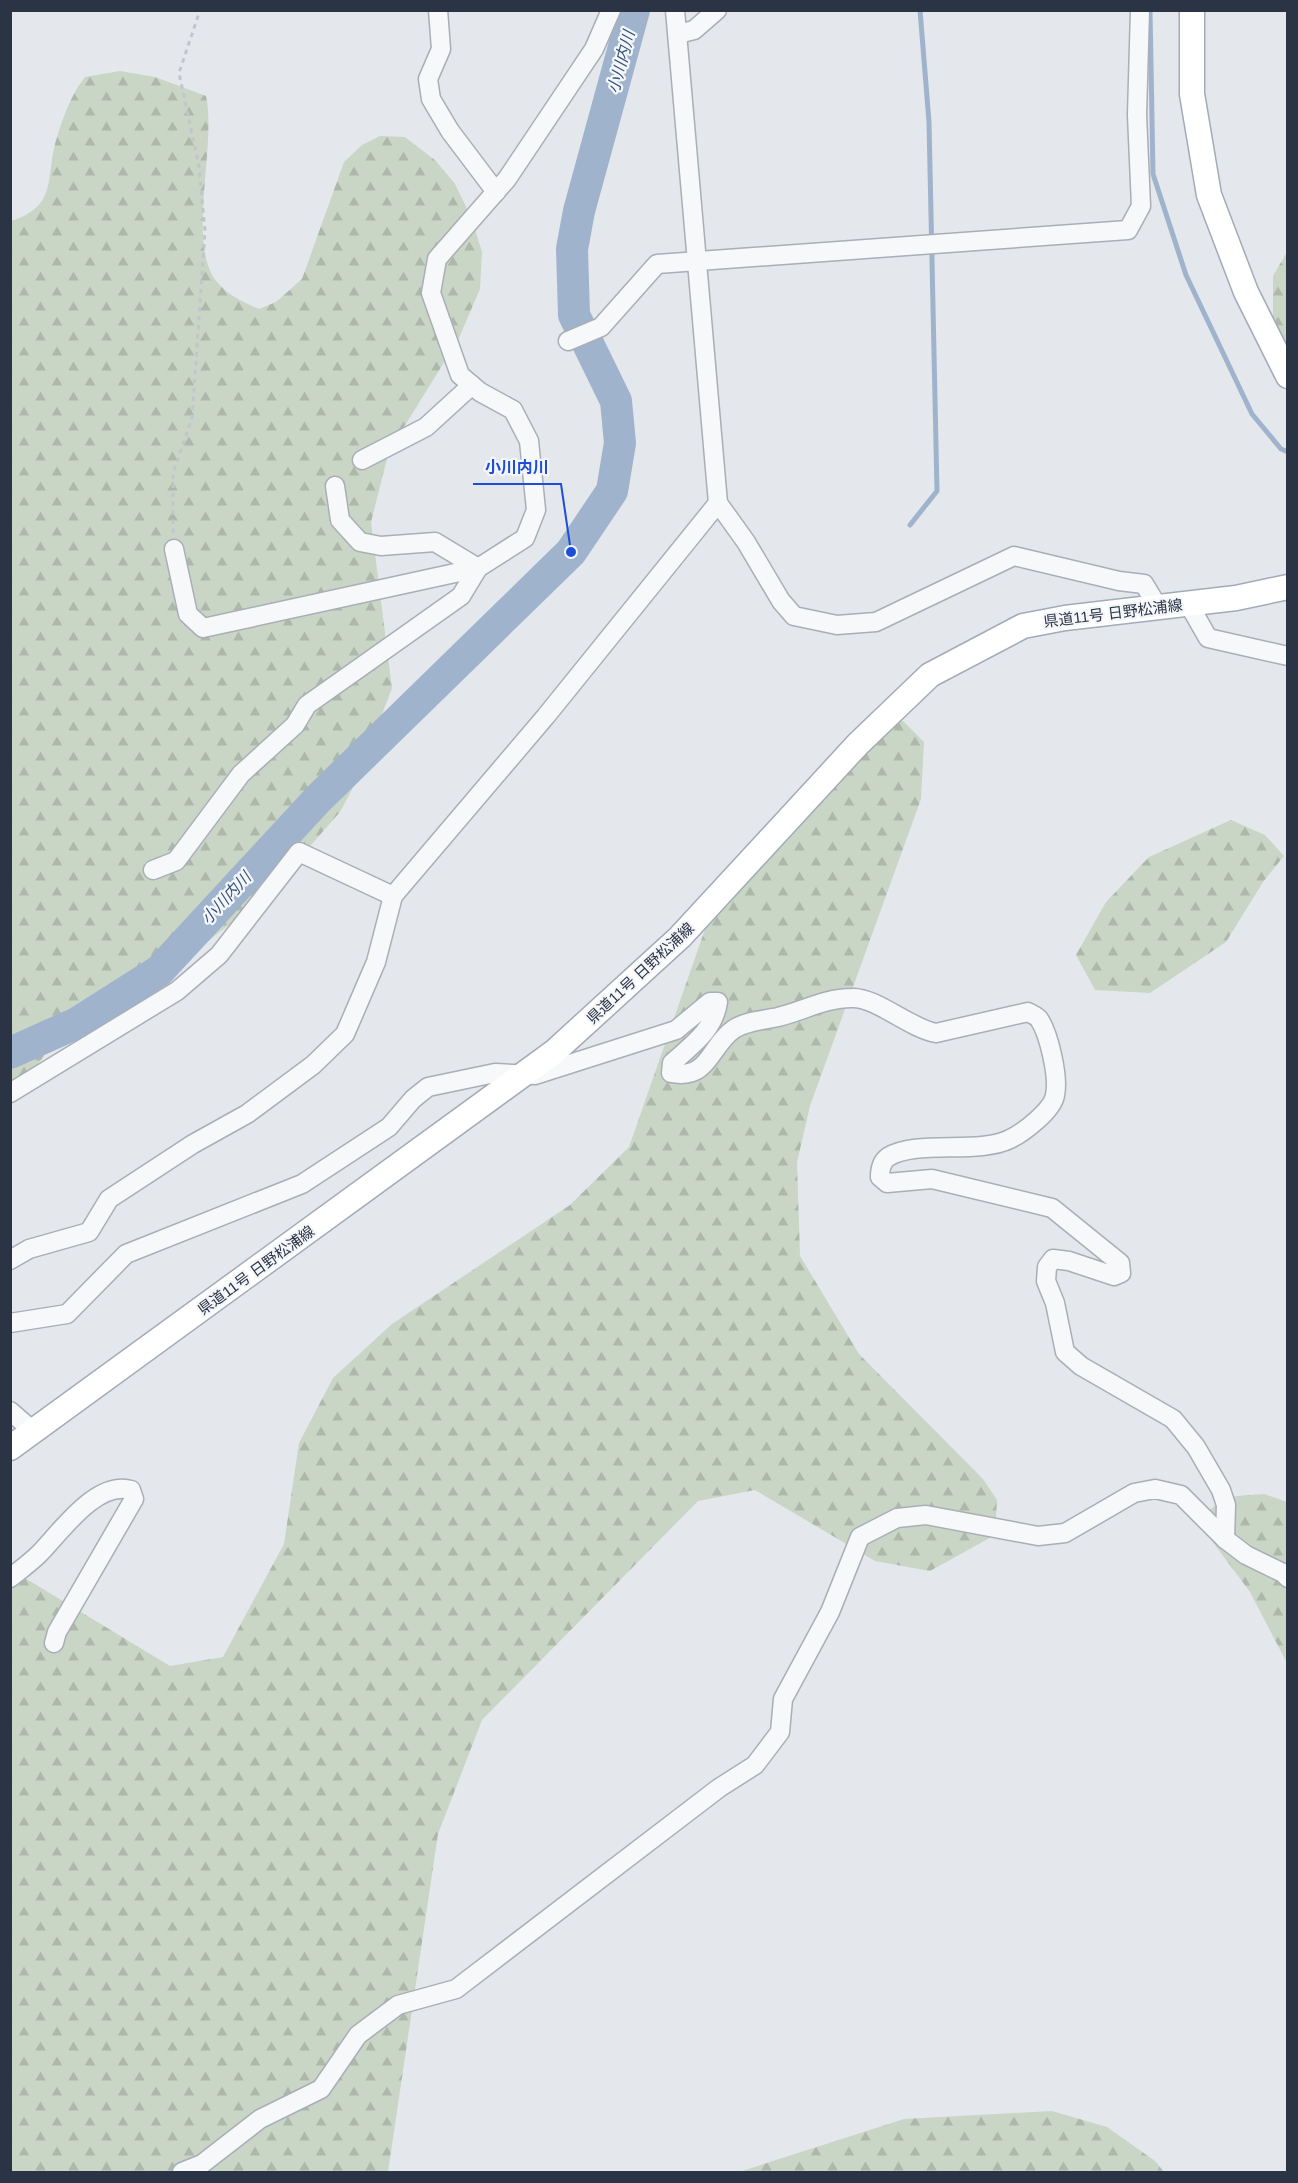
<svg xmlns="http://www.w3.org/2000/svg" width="1298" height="2183" font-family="Arial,'Noto Sans JP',sans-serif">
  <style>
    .forest { fill: url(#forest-firs) }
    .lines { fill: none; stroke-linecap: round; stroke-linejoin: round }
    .stream { stroke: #9fb4cc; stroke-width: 5 }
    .river { stroke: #9fb4cc; stroke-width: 32 }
    .minor-casing { stroke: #a9aeb7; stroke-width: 21 }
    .major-casing { stroke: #a3abb8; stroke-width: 27 }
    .path { stroke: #c2c5cb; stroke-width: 3; stroke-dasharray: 4.5 4.5; stroke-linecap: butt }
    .minor { stroke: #f7f8fa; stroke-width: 18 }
    .major { stroke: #fff; stroke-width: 24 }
    .labels { text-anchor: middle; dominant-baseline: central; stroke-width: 4.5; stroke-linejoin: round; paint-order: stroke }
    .street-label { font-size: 15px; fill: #2b3445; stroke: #f4f6f9 }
    .water-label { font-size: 16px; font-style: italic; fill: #34527a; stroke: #f4f6f9 }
    .leader { fill: none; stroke: #1d4ed8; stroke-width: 2 }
    .callout-dot { fill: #1d4ed8; stroke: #f4f6f9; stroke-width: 2 }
    .callout-label { font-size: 16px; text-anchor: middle; font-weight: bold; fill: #1d4ed8; stroke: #f4f6f9; stroke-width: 4.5; stroke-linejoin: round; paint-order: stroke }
  </style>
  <defs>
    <pattern id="forest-firs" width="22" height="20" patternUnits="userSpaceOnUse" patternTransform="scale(1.5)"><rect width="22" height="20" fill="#c9d6c5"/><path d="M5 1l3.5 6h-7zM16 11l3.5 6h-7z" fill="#adb8ab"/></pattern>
  </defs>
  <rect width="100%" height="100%" fill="#e4e7ec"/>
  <!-- forest -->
  <g class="forest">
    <path d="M120 71 155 77 206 96C217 145 186 245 217 282 229 296 243 302 259 309L276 302 302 279 344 162 362 145 380 136 405 137 436 161 455 184 471 217 482 252 480 289 458 340 389 451 371 522 392 688 358 778 340 812 269 893 197 950 124 979 73 1017 11 1100V221C56 207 46 181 55 144 62 120 70 96 85 77Z"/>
    <path d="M1287 252V356L1273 324V276Z"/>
    <path d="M903 721 924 742 921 799 810 1106 797 1162 800 1256 859 1354 983 1479 997 1500 995 1535 930 1571 875 1561 755 1490 698 1501 482 1720 438 1834 388 2172H11L10 1569 170 1666 223 1657 284 1544 299 1443 333 1378 392 1324 570 1205 629 1147 717 895 879 723Z"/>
    <path d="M1231 820 1265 835 1284 856 1263 882 1226 942 1150 993 1095 990 1076 955 1106 902 1149 857Z"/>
    <path d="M1264 1494 1287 1502V1663L1250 1592 1212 1541 1206 1513 1226 1497Z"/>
    <path d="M1052 2111 1107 2127 1155 2161 1164 2172H739L904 2119Z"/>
  </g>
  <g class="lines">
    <!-- stream -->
    <g class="stream">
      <path d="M1150 10 1153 174 1186 275 1252 414 1281 449 1288 452"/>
      <path d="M910 525 937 491 929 122 920 10"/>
    </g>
    <!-- river -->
    <path class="river" d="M10 1053 77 1023 159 971 319 798 571 552 612 491 620 443 616 401 574 315 572 249 579 211 634 10"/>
    <!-- minor casing -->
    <g class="minor-casing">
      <g id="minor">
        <path d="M438 10 441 49 428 79 431 99 450 131 496 192"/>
        <path d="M675 10 718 503 746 542 781 601 794 616 837 625 876 622 1014 556 1119 581 1144 584 1158 607"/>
        <path d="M678 34 694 30 717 10"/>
        <path d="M568 341 601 327 657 264 1128 230 1141 206 1137 115 1140 10"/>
        <path d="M362 460 426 427 472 385"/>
        <path d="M174 549 188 614 203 628 478 568 525 538 536 510 529 441 513 410 480 392 460 375 431 293 437 259 507 179 594 49 611 10"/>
        <path d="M1188 603 1208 638 1288 656"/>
        <path d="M153 870 176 861 241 774 295 725 307 705 461 596 478 568 435 542 381 546 360 542 340 520 335 486"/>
        <path d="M10 1093 177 991 219 955 299 852 393 896"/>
        <path d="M10 1260 29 1249 89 1232 109 1199 193 1144 247 1114 313 1065 345 1034 376 962 393 896 546 716 718 503"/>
        <path d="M10 1323 67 1314 126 1254 302 1184 389 1127 413 1099 428 1087 495 1073 535 1075 676 1030 710 1002H718C714 1030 692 1045 672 1063L671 1073C710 1080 709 1046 734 1029 746 1021 764 1020 778 1017 803 1011 825 998 852 998 876 997 909 1028 936 1033L1028 1012C1031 1014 1037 1016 1039 1019 1049 1034 1059 1077 1055 1095 1053 1110 1023 1133 1010 1139 978 1155 917 1139 888 1157 881 1162 880 1169 880 1177L887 1183 932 1179 1052 1208 1120 1263 1121 1273 1114 1276 1069 1261 1053 1259 1047 1267 1046 1281 1055 1303 1065 1352 1081 1366 1173 1419 1196 1447 1221 1490 1226 1505 1225 1539"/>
        <path d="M10 1411 33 1431"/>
        <path d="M10 1578C20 1570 30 1563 39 1554 60 1533 96 1480 131 1490L134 1499 57 1632 54 1643"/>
        <path d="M182 2172 202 2164 260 2119 321 2089 358 2035 398 2005 456 1989 719 1788 755 1765 780 1732 783 1699 830 1612 860 1537 897 1518 926 1515 1038 1536 1065 1533 1134 1493 1155 1489 1181 1495 1225 1539 1246 1555 1283 1573 1288 1578"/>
      </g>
    </g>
    <!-- major casing -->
    <g class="major-casing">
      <g id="major">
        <path d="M1192 10V94L1209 195 1246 292 1288 376"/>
        <path d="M10 1448 554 1052 680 937 858 744 930 675 1023 626 1065 618 1236 598 1288 587"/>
      </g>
    </g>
    <!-- path -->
    <path class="path" d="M173 533V473L192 418 205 231 199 167 179 73 200 10"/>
    <!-- minor -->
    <use href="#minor" class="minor"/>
    <!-- major -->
    <use href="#major" class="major"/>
  </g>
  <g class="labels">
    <!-- street labels -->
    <g class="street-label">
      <text transform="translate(1113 613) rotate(-7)">県道11号 日野松浦線</text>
      <text transform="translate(640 973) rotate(-43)">県道11号 日野松浦線</text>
      <text transform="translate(256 1270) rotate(-36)">県道11号 日野松浦線</text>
    </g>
    <!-- water labels -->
    <g class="water-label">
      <text transform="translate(621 62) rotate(-75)">小川内川</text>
      <text transform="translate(226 898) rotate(-47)">小川内川</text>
    </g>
  </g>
  <!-- callouts -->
  <path class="leader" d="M571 552L561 484H473"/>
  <circle class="callout-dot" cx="571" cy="552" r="6"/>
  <g class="callout-label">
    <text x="517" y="473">小川内川</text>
  </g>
  <!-- border -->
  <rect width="1298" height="2183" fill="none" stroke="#2b3445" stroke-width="24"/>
</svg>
